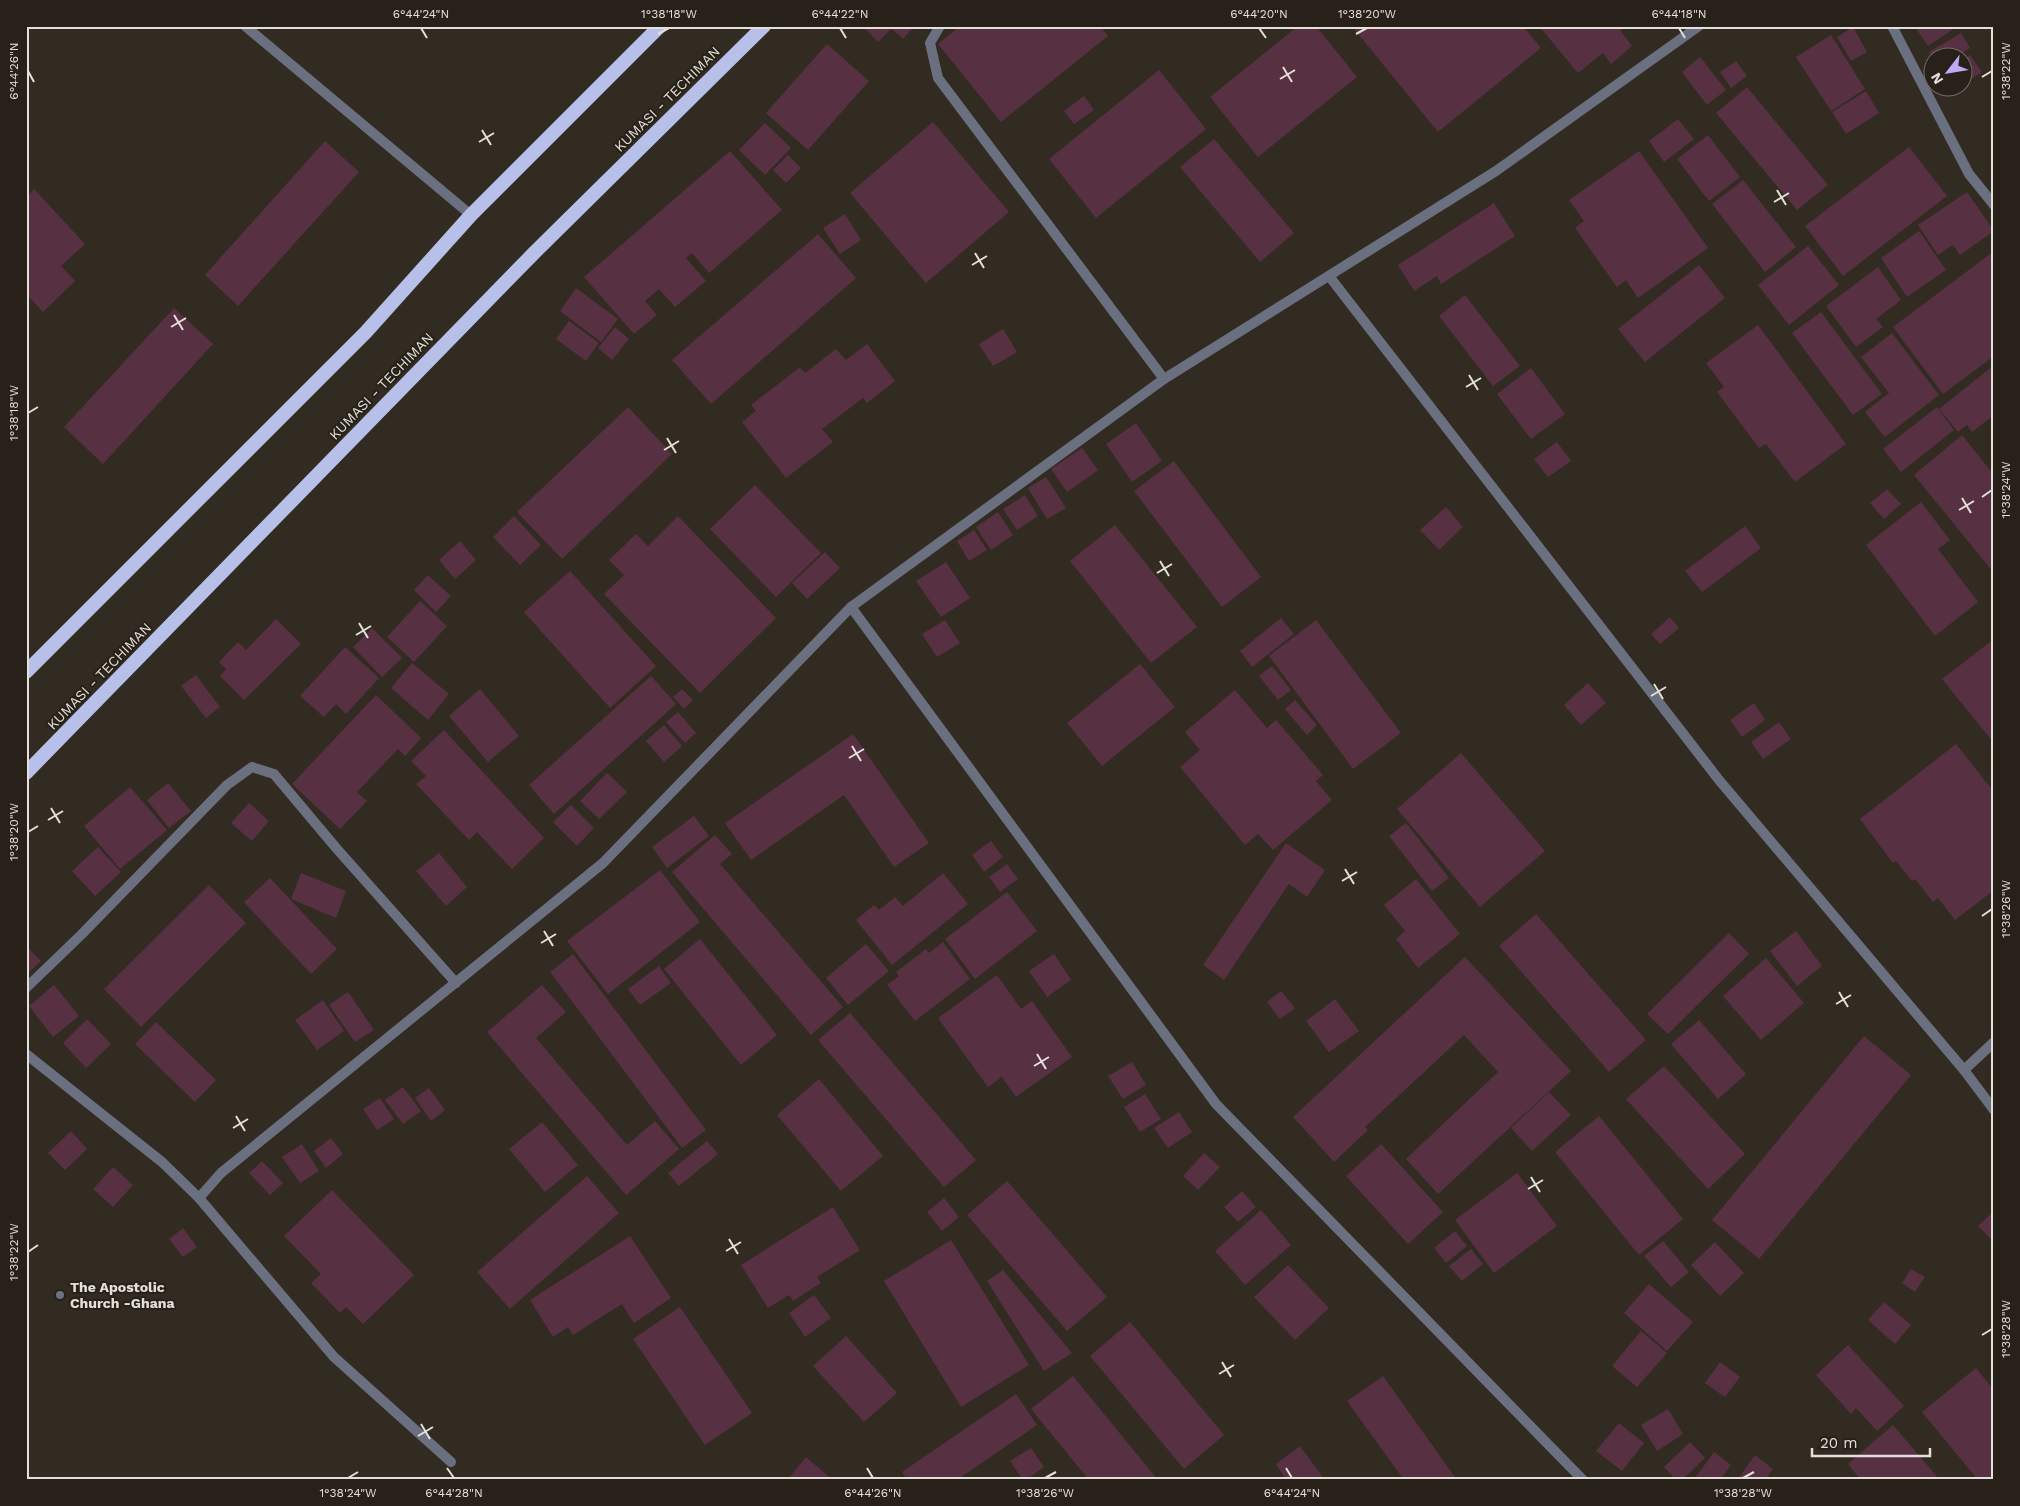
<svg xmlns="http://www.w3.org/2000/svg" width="2020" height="1506" font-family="'Work Sans',sans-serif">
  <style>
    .building { fill: #573041 }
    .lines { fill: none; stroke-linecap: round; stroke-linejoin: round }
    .service { stroke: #6b7081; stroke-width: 10 }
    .minor { stroke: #6b7081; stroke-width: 10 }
    .trunk { stroke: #b6c0e8; stroke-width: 14 }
    .ticks { fill: none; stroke: #e4dfd9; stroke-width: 2 }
    .worship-dot { fill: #6b7280; stroke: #282119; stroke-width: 2 }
    .labels { text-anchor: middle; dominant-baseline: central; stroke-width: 4; stroke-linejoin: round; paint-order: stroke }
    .street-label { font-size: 14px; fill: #e4dfd9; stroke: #282119 }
    .poi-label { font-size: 14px; font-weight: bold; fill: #e4dfd9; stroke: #282119; text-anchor: start }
    .neatline { fill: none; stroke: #e4dfd9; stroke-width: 2 }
    .ticks-label { font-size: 12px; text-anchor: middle; fill: #e4dfd9 }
  </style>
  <rect width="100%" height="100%" fill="#322b22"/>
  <!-- building -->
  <g class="building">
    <path d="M863 26H888L891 29 878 42Z"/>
    <path d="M889 26H914L903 39Z"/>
    <path d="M960 26H1100L1108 36 1001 122 938 44Z"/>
    <path d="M1298 26H1316L1357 77 1258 157 1210 97Z"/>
    <path d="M1360 26H1523L1541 48 1438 132 1355 30Z"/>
    <path d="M1539 26H1626L1620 30 1632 46 1611 64 1603 53 1578 73Z"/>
    <path d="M1922 26H1950L1952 30 1928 46 1917 30Z"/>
    <path d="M1853 27 1867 52 1851 61 1837 37Z"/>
    <path d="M1961 33 1970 48 1954 58H1932L1929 52Z"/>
    <path d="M1831 35 1865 89 1831 111 1796 57Z"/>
    <path d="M827 44 869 81 808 150 766 113Z"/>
    <path d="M1970 55 1982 72 1962 85V60Z"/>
    <path d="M1700 57 1726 90 1707 105 1682 72Z"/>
    <path d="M1736 61 1747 76 1731 88 1720 72Z"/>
    <path d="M1159 70 1206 129 1096 218 1049 159Z"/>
    <path d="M1747 87 1828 185 1797 210 1716 113Z"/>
    <path d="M1866 91 1879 113 1846 134 1832 112Z"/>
    <path d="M1084 96 1094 110 1074 124 1064 111Z"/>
    <path d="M1678 119 1694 139 1664 162 1649 141Z"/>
    <path d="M933 122 1009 212 926 283 850 193Z"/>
    <path d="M765 123 791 148 765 175 739 150Z"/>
    <path d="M1708 135 1740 177 1709 201 1677 159Z"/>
    <path d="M1214 139 1294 233 1260 262 1180 167Z"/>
    <path d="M325 141 359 172 238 306 205 275Z"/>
    <path d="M1909 147 1947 196 1843 276 1805 226Z"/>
    <path d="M730 151 782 210 709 273 692 253 686 258 706 281 675 307 659 289 645 301 657 315 634 334 584 277Z"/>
    <path d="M1639 151 1708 248 1638 298 1626 280 1617 287 1575 228 1584 221 1569 200Z"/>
    <path d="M788 155 801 168 786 183 773 170Z"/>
    <path d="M1743 180 1796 247 1765 272 1712 204Z"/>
    <path d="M34 189 85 244 61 266 75 281 43 312 29 297 26 300V197Z"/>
    <path d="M1967 192 1994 231 1960 255 1953 245 1938 255 1918 225Z"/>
    <path d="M1494 203 1515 236 1441 284 1437 276 1414 291 1398 265Z"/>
    <path d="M845 214 861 240 840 254 823 228Z"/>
    <path d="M1919 231 1946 270 1907 297 1881 258Z"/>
    <path d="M818 234 856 278 711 404 672 360Z"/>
    <path d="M1808 246 1839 285 1789 325 1758 285Z"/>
    <path d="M1994 251V356L1943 394 1893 327Z"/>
    <path d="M1699 265 1725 298 1645 362 1618 329Z"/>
    <path d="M1878 267 1901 300 1876 319 1883 327 1856 347 1826 306Z"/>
    <path d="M576 288 618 319 601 342 560 311Z"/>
    <path d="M1465 295 1520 366 1493 386 1439 316Z"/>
    <path d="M174 308 213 344 103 464 64 427Z"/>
    <path d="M1821 312 1882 394 1853 415 1792 333Z"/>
    <path d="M569 321 599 343 586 361 556 339Z"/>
    <path d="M1758 325 1846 444 1795 482 1766 444 1759 448 1717 392 1724 387 1706 363Z"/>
    <path d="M615 327 629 339 612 360 598 348Z"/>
    <path d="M1003 329 1017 352 993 366 979 344Z"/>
    <path d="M1892 333 1939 395 1885 437 1865 412 1889 393 1861 357Z"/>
    <path d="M867 344 895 381 867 403 863 398 822 429 833 442 786 478 742 422 756 411 751 405 800 367 805 373 836 349 846 360Z"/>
    <path d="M1994 365V415L1972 432 1967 425 1958 432 1939 409Z"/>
    <path d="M1531 368 1565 414 1531 439 1497 394Z"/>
    <path d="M628 407 672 454 562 559 517 512Z"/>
    <path d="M1937 407 1954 430 1901 472 1883 449Z"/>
    <path d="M1136 423 1162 461 1132 482 1106 444Z"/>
    <path d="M1962 435 1994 475V573L1914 475Z"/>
    <path d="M1557 442 1571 461 1548 477 1534 459Z"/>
    <path d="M1082 448 1098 470 1067 492 1051 469Z"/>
    <path d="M1174 461 1261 577 1222 607 1134 491Z"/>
    <path d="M1046 477 1066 508 1047 519 1028 488Z"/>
    <path d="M755 485 821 553 776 597 710 529Z"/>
    <path d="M1887 489 1901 504 1884 519 1870 503Z"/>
    <path d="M1025 495 1038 516 1017 530 1003 509Z"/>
    <path d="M1921 502 1950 540 1938 549 1978 602 1935 636 1866 545Z"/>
    <path d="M1446 507 1463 527 1439 550 1420 530Z"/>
    <path d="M998 512 1013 535 991 550 976 527Z"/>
    <path d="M514 516 541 545 520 565 493 537Z"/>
    <path d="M678 516 776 618 700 693 604 594 624 575 609 560 636 534 648 546Z"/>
    <path d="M1115 525 1197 627 1151 663 1070 561Z"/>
    <path d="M1745 526 1761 548 1702 592 1685 571Z"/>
    <path d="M974 530 987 550 969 561 957 541Z"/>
    <path d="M460 541 476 560 455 579 439 560Z"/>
    <path d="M825 552 840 568 807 599 792 583Z"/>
    <path d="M946 562 970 598 941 617 916 581Z"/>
    <path d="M570 571 656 666 610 708 524 612Z"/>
    <path d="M428 575 451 596 436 612 414 590Z"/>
    <path d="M420 601 447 626 414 662 387 637Z"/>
    <path d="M1670 617 1679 628 1660 644 1651 634Z"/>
    <path d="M1281 618 1294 634 1252 667 1240 651Z"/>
    <path d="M276 619 301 644 244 700 220 676 226 669 219 662 238 642 246 650Z"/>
    <path d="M945 620 960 643 937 657 922 634Z"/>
    <path d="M1316 620 1401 733 1353 769 1269 656Z"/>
    <path d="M372 628 402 658 382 677 353 647Z"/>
    <path d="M1994 639V743L1942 679Z"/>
    <path d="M345 647 379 678 346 714 336 704 324 717 300 696Z"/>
    <path d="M412 663 449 694 428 720 391 688Z"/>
    <path d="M1140 664 1175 707 1102 766 1067 723Z"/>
    <path d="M1272 666 1291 690 1278 700 1259 676Z"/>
    <path d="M196 675 220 707 206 718 181 686Z"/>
    <path d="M651 676 676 704 554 814 529 785Z"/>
    <path d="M1588 683 1606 703 1581 725 1564 705Z"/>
    <path d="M480 689 519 736 488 762 449 716Z"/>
    <path d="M682 689 693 700 684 709 673 697Z"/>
    <path d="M1235 690 1267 728 1276 720 1323 775 1316 781 1332 800 1273 850 1258 834 1245 845 1180 767 1200 750 1185 732Z"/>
    <path d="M376 695 421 738 405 756 398 749 357 792 367 801 340 829 292 784Z"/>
    <path d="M1295 700 1317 725 1307 735 1285 709Z"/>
    <path d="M1754 703 1765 720 1742 737 1730 720Z"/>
    <path d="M678 712 696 733 685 743 666 722Z"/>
    <path d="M1779 722 1791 739 1763 759 1751 742Z"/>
    <path d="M664 725 682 746 664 762 646 741Z"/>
    <path d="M444 730 544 838 512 869 477 832 469 840 416 784 426 776 411 761Z"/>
    <path d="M853 734 929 843 894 867 844 795 751 860 725 823Z"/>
    <path d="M1956 744 1994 792V890L1955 920 1938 898 1933 902 1915 879 1912 881 1896 861 1893 863 1860 819Z"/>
    <path d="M1461 753 1545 851 1480 907 1397 809Z"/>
    <path d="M607 773 627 792 599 819 580 801Z"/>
    <path d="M168 783 191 811 169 828 147 800Z"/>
    <path d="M130 787 167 830 120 869 84 826Z"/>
    <path d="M249 803 269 821 252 841 231 823Z"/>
    <path d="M571 805 594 828 577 846 553 822Z"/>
    <path d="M694 816 709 836 667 868 652 847Z"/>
    <path d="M1406 823 1449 878 1432 891 1389 836Z"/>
    <path d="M715 835 732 854 720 864 843 1007 811 1035 672 872Z"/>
    <path d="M991 841 1003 857 984 872 972 855Z"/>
    <path d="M1286 843 1325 870 1307 897 1289 884 1224 980 1203 965Z"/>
    <path d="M98 847 121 872 95 896 72 871Z"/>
    <path d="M439 853 467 887 446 906 416 871Z"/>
    <path d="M1007 864 1018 879 1000 892 989 877Z"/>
    <path d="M660 870 700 922 608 994 567 941Z"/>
    <path d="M301 873 346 891 336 918 291 899Z"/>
    <path d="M943 873 968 904 892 965 856 920 874 905 879 910 895 897 903 906Z"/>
    <path d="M270 878 337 949 311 974 244 902Z"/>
    <path d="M1416 879 1460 934 1418 968 1396 939 1405 931 1384 905Z"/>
    <path d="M209 885 246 923 141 1027 104 989Z"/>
    <path d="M1007 892 1037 931 975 979 945 939Z"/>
    <path d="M1536 914 1646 1040 1609 1072 1499 946Z"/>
    <path d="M1796 931 1822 966 1797 986 1770 951Z"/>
    <path d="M1729 933 1749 954 1668 1034 1647 1014Z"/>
    <path d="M700 939 777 1035 741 1065 664 969Z"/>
    <path d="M943 942 970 979 915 1021 887 985 899 976 896 972 926 949 929 953Z"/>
    <path d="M866 944 889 971 848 1005 826 978Z"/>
    <path d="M26 946 41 961 26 975Z"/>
    <path d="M573 954 706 1130 682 1148 550 972Z"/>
    <path d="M1054 954 1071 980 1047 997 1029 971Z"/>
    <path d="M1465 957 1571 1071 1438 1194 1406 1159 1498 1072 1464 1035 1365 1127 1368 1130 1334 1162 1293 1117Z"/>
    <path d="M1766 958 1804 1003 1761 1040 1723 996Z"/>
    <path d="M659 966 671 983 640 1005 628 989Z"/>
    <path d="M997 975 1021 1009 1032 1001 1072 1057 1016 1097 1002 1077 988 1087 938 1018Z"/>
    <path d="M54 985 79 1016 53 1037 29 1006Z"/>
    <path d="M542 985 566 1012 536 1038 627 1145 655 1121 679 1149 626 1195 487 1032Z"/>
    <path d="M1281 991 1295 1008 1280 1019 1267 1002Z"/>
    <path d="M348 992 374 1030 355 1042 329 1005Z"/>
    <path d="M1335 999 1359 1031 1329 1052 1306 1021Z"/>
    <path d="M323 1000 344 1031 317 1050 295 1020Z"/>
    <path d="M850 1013 976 1160 944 1187 818 1040Z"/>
    <path d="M87 1019 111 1044 86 1068 63 1043Z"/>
    <path d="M1699 1020 1746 1074 1718 1099 1671 1044Z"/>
    <path d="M156 1022 216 1080 195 1102 135 1044Z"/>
    <path d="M1864 1036 1911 1075 1759 1259 1712 1220Z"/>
    <path d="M1132 1062 1146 1085 1123 1099 1108 1076Z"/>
    <path d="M1664 1066 1745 1154 1708 1189 1626 1099Z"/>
    <path d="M819 1079 883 1156 841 1191 777 1115Z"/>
    <path d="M403 1087 421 1111 403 1124 385 1100Z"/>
    <path d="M429 1088 445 1110 431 1121 415 1098Z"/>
    <path d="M1549 1092 1571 1115 1532 1151 1511 1128Z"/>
    <path d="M1145 1094 1161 1119 1140 1132 1124 1107Z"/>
    <path d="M380 1098 394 1119 377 1130 363 1109Z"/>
    <path d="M1179 1112 1192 1132 1168 1148 1154 1128Z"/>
    <path d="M1599 1116 1683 1219 1639 1255 1555 1152Z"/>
    <path d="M542 1122 578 1165 545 1192 509 1149Z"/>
    <path d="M71 1131 87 1149 65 1170 48 1153Z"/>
    <path d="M331 1138 343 1154 326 1168 314 1151Z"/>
    <path d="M707 1141 718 1154 679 1186 668 1173Z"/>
    <path d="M302 1144 319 1171 300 1183 282 1157Z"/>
    <path d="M1381 1144 1443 1212 1408 1244 1346 1176Z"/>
    <path d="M1204 1153 1220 1167 1198 1190 1183 1176Z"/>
    <path d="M262 1161 283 1183 270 1195 249 1173Z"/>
    <path d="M113 1167 133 1185 113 1207 93 1189Z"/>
    <path d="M1517 1173 1557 1226 1494 1273 1455 1220Z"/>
    <path d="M587 1176 619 1213 510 1309 477 1272Z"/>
    <path d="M1007 1181 1107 1297 1067 1331 967 1215Z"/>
    <path d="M332 1190 414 1275 363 1324 346 1307 340 1313 311 1283 321 1274 284 1236Z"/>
    <path d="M1242 1191 1256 1207 1238 1222 1224 1207Z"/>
    <path d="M944 1198 959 1217 942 1231 927 1212Z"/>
    <path d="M833 1207 860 1250 817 1277 821 1283 793 1301 789 1295 768 1308 741 1265Z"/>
    <path d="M1261 1210 1291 1245 1245 1285 1215 1251Z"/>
    <path d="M1994 1211V1242L1978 1226Z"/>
    <path d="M183 1228 197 1247 183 1257 169 1239Z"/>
    <path d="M1455 1231 1467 1246 1446 1263 1434 1248Z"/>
    <path d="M630 1236 671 1298 634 1323 622 1304 573 1335 568 1327 553 1337 530 1300Z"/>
    <path d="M951 1240 1029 1365 961 1407 884 1281Z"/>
    <path d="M1663 1241 1689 1272 1671 1287 1644 1256Z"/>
    <path d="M1715 1242 1744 1273 1720 1296 1691 1265Z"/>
    <path d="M1471 1249 1483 1264 1462 1281 1449 1266Z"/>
    <path d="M1288 1265 1329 1308 1295 1340 1254 1297Z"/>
    <path d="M1911 1269 1925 1277 1915 1292 1902 1283Z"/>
    <path d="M1003 1270 1072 1353 1044 1371 987 1281Z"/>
    <path d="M1649 1284 1693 1322 1667 1351 1624 1313Z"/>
    <path d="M814 1295 831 1318 805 1337 789 1313Z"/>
    <path d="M1884 1302 1911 1325 1895 1344 1868 1320Z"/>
    <path d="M680 1307 752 1413 705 1445 633 1339Z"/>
    <path d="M1130 1322 1224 1435 1184 1469 1090 1356Z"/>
    <path d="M1641 1331 1667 1353 1637 1387 1612 1366Z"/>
    <path d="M846 1336 897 1393 864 1422 813 1366Z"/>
    <path d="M1848 1345 1904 1406 1877 1431 1856 1408 1851 1414 1816 1375Z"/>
    <path d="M1720 1362 1740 1377 1725 1397 1705 1383Z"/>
    <path d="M1976 1368 1994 1390V1480H1978L1922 1412Z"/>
    <path d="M1073 1376 1158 1480H1089L1031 1409Z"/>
    <path d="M1383 1376 1457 1480H1404L1347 1401Z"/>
    <path d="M1016 1394 1037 1425 957 1480H907L902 1472Z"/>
    <path d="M1668 1409 1683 1434 1657 1451 1641 1425Z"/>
    <path d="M1619 1423 1644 1443 1622 1471 1596 1451Z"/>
    <path d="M1893 1425 1940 1480H1861L1848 1464Z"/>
    <path d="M1690 1442 1705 1458 1682 1480H1676L1664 1467Z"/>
    <path d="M1300 1446 1322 1476 1317 1480H1286L1276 1464Z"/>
    <path d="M1031 1448 1044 1467 1026 1480H1023L1010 1461Z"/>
    <path d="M1714 1452 1731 1465 1720 1480H1697L1695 1478Z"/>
    <path d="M1755 1455 1773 1469 1765 1480H1737Z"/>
    <path d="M806 1457 833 1480H787Z"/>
  </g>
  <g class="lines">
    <!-- service -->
    <path class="service" d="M1964 1070 1994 1042"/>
    <!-- minor -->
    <g class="minor">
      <path d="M245 26 471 215"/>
      <path d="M940 26 930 43 938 78 1164 379"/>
      <path d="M1892 26 1969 174 1994 205"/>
      <path d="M1329 276 1719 780 1964 1070 1994 1110"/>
      <path d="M851 607 1216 1104 1583 1480"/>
      <path d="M26 988 81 935 227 785 252 767 274 774 337 849 456 983"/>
      <path d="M26 1054 162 1162 199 1198 221 1173 603 863 851 607 1164 379 1496 171 1699 26"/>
      <path d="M199 1198 334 1357 451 1462"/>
    </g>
    <!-- trunk -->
    <g class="trunk">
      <path d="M26 672 366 332 471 215 660 26"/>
      <path d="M26 773 533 254 764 26"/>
    </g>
  </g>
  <!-- ticks -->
  <path class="ticks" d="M421 28 427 38M840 28 846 38M1259 28 1266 38M1679 28 1685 38M658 34 669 28M1356 34 1367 28M1283 67 1292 82M28 71 34 82M1982 77 1992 71M1280 79 1295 70M482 130 491 145M479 142 494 133M1777 190 1786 205M1774 202 1789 193M975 253 984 268M972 265 987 256M174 315 183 330M171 327 186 318M1469 375 1478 390M1466 387 1481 378M28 413 38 407M667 438 676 453M664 450 679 441M1982 497 1992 490M1962 498 1971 513M1959 510 1974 501M1160 561 1169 576M1157 573 1172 564M359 623 368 638M356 635 371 626M1654 684 1663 699M1651 696 1666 687M852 746 861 761M849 758 864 749M51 808 60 823M48 820 63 811M28 832 38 826M1345 869 1354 884M1342 881 1357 872M1982 916 1992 909M544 931 553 946M541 943 556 934M1839 992 1848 1007M1836 1004 1851 995M1037 1054 1046 1069M1034 1066 1049 1057M236 1116 245 1131M233 1128 248 1119M1531 1177 1540 1192M1528 1189 1543 1180M729 1239 738 1254M726 1251 741 1242M28 1252 38 1245M1982 1335 1992 1329M1222 1362 1231 1377M1219 1374 1234 1365M421 1424 430 1439M418 1436 433 1427M447 1468 454 1478M867 1468 873 1478M1286 1468 1292 1478M348 1478 358 1472M1045 1478 1056 1472M1743 1478 1754 1472"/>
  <!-- markers -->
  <circle class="worship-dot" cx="60" cy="1295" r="5"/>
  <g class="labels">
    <!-- street labels -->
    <g class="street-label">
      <text transform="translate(667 99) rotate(-45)">KUMASI - TECHIMAN</text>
      <text transform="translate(381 386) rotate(-46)">KUMASI - TECHIMAN</text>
      <text transform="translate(99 676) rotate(-46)">KUMASI - TECHIMAN</text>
    </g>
    <!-- poi labels -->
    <g class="poi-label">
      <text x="70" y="1287">The Apostolic<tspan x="70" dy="16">Church -Ghana</tspan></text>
    </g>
  </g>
  <!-- border -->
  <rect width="2020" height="1506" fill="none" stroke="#282119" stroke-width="55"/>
  <!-- north arrow -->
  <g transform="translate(1948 72) rotate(239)"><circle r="24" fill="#282119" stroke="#736d66"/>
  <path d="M0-4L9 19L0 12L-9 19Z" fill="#bea9f5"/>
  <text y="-8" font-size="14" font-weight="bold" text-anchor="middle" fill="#e4dfd9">N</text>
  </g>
  <!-- scale -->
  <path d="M1812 1448v8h118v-8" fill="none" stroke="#e4dfd9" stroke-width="2.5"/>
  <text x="1820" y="1448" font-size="15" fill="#e4dfd9" stroke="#282119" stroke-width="4" paint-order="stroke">20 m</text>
  <rect x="28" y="28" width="1964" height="1450" class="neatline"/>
  <g class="ticks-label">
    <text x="421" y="18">6°44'24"N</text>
    <text x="669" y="18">1°38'18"W</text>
    <text x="840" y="18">6°44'22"N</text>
    <text x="1259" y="18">6°44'20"N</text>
    <text x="1367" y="18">1°38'20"W</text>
    <text x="1679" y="18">6°44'18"N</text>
    <text transform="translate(2006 71) rotate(-90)" y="4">1°38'22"W</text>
    <text transform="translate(14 71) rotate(-90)" y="4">6°44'26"N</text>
    <text transform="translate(14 413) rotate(-90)" y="4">1°38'18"W</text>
    <text transform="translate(2006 490) rotate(-90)" y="4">1°38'24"W</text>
    <text transform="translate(14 832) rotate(-90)" y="4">1°38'20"W</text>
    <text transform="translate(2006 909) rotate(-90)" y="4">1°38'26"W</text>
    <text transform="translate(14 1252) rotate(-90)" y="4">1°38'22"W</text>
    <text transform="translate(2006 1329) rotate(-90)" y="4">1°38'28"W</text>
    <text x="348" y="1497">1°38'24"W</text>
    <text x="454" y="1497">6°44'28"N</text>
    <text x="873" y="1497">6°44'26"N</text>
    <text x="1045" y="1497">1°38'26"W</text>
    <text x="1292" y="1497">6°44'24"N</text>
    <text x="1743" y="1497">1°38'28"W</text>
  </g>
</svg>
